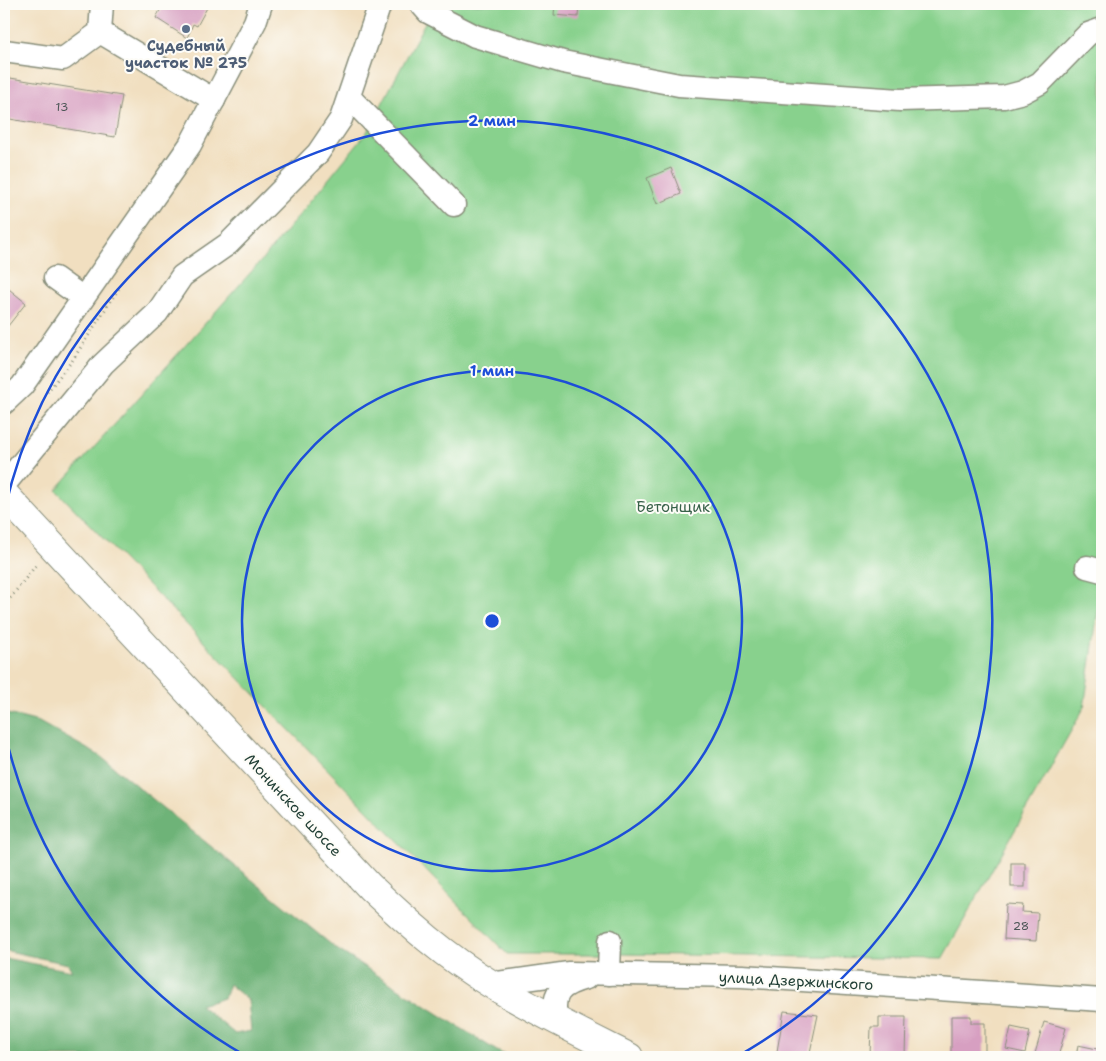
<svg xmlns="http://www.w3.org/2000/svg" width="1106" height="1061" font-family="'Shantell Sans',sans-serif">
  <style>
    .green { fill: #88d18d; stroke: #548760 }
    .forest { fill: #6eb378; stroke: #467856; fill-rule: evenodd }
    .building { fill: #d79fc1 }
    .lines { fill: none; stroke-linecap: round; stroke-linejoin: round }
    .minor-casing { stroke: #888e7a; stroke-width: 25 }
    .major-casing { stroke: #888e7a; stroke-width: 30 }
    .path { stroke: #888e7a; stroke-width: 3; stroke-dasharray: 1 4; stroke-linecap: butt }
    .minor { stroke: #fff; stroke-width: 22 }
    .major { stroke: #fff; stroke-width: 28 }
    .ring { fill: none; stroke: #1d4ed8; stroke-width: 2.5 }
    .service-dot { fill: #5c6f8a; stroke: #fdfcf7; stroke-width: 2 }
    .labels { text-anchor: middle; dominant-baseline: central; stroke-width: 4; stroke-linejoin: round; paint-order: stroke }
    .number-label { font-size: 12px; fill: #4d5657 }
    .service-label { font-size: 15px; font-weight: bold; fill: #4e5e75; stroke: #fdfcf7 }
    .park-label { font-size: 15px; fill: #39624a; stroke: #fdfcf7 }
    .street-label { font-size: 15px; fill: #1f3d34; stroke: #fdfcf7 }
    .centre { fill: #1d4ed8; stroke: #fdfcf7; stroke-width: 2.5 }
    .ring-label { font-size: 15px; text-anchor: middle; font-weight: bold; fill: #1d4ed8; stroke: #fdfcf7; stroke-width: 4; stroke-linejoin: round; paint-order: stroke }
  </style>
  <rect width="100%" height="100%" fill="#fdfcf7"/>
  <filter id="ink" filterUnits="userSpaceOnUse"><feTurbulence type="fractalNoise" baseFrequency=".02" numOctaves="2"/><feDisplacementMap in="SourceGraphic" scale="10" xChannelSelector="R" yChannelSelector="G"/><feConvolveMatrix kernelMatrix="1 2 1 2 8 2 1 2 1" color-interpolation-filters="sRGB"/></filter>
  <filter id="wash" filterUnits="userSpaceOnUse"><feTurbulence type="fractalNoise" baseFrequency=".0096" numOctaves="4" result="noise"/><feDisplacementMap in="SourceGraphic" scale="20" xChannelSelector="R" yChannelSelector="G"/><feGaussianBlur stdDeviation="1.12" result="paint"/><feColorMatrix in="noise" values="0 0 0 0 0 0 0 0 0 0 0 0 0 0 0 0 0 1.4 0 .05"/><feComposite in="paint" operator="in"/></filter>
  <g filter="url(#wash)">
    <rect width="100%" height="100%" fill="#f1dfc0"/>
    <!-- green -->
    <path class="green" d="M432 4H1102V582L1084 708 942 959 620 954H507L56 490 269 252 367 132 430 13Z"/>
    <!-- forest -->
    <path class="forest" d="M4 713 39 722 100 756 338 950 497 1051 509 1057H4V958L72 971 68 964 4 950ZM229 984 248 1000 251 1031 235 1034 200 1005 224 998Z"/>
    <g id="blocks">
      <!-- building -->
      <g class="building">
        <path d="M163 4H209L197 26 193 24 187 38 156 18Z"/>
        <path d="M555 4H579L578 17 554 15Z"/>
        <path d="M4 77 122 96 115 137 4 118Z"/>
        <path d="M671 168 681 194 657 204 647 178Z"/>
        <path d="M4 285 26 303 4 331Z"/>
        <rect x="1011" y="863" width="14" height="24"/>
        <path d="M1006 904 1023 905 1022 912 1038 913 1036 941 1004 939Z"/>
        <path d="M784 1011 818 1015 809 1057H776Z"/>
        <path d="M951 1016H971V1023H985V1057H951Z"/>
        <path d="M879 1017H906L905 1057 870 1056 871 1027H879Z"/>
        <path d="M1044 1022 1066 1028 1058 1057H1034Z"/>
        <path d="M1011 1027 1030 1031 1025 1053 1006 1049Z"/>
        <path d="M1078 1045 1102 1050V1057H1076Z"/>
      </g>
    </g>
  </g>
  <g filter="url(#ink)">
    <use href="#blocks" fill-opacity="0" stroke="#888e7a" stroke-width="1"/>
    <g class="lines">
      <!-- minor casing -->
      <g class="minor-casing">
        <g id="minor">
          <path d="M421 4 428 12 475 36 563 62 679 85 900 100 1004 97 1023 92 1040 83 1088 34 1102 29"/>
          <path d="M100 32 214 100"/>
          <path d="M4 51 63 59 100 32 102 4"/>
          <path d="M349 97 454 205"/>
          <path d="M55 278 83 298"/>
          <path d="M4 403 22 386 190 145 255 22 261 4"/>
          <path d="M4 485 103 364 157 313 182 276 228 244 318 153 341 119 380 4"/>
          <path d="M1087 567 1102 571"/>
          <path d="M609 974 610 941"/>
          <path d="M490 984 569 973 742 976 1102 1000"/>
          <path d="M557 1021C550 993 561 985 586 978"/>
        </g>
      </g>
      <!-- major casing -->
      <g class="major-casing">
        <path id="major" d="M4 494 370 887C407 922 446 957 491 984 535 1011 583 1034 629 1057"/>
      </g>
      <!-- path -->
      <g class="path">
        <path d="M47 392 72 361 119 288"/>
        <path d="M4 606 37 564"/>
      </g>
      <!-- minor -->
      <use href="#minor" class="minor"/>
      <!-- major -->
      <use href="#major" class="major"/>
    </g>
  </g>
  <!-- distance rings -->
  <g class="ring">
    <circle cx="492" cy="621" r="250"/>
    <path d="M246 1056A500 500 0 0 1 4 729M4 513A500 500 0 1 1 738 1056"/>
  </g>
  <!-- markers -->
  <circle class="service-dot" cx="186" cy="29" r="5"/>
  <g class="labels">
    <!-- number labels -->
    <g class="number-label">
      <text x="62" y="107">13</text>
      <text x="1021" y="926">28</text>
    </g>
    <!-- service labels -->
    <g class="service-label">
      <text x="186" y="46">Судебный<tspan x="186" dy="17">участок № 275</tspan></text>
    </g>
    <!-- park labels -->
    <g class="park-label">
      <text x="673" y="507">Бетонщик</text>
    </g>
    <!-- street labels -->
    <g class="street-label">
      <text transform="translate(293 805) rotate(47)">Монинское шоссе</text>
      <text transform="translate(796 981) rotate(3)">улица Дзержинского</text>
    </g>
  </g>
  <circle cx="492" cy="621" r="8" class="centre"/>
  <g class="ring-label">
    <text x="492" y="126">2 мин</text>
    <text x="492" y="376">1 мин</text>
  </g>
  <!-- margin -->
  <rect width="1106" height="1061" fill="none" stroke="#fdfcf7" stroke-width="20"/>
</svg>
